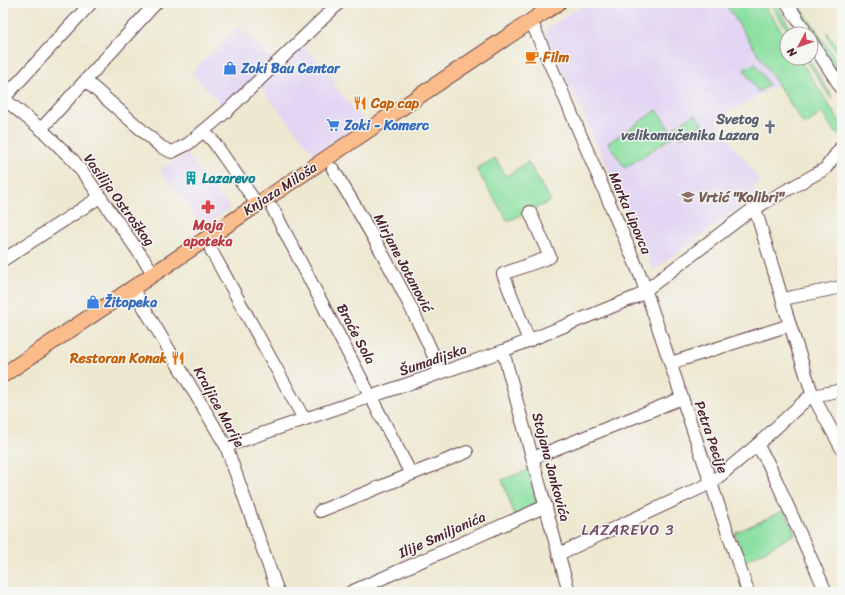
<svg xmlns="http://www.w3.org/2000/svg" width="845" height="595" font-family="Sriracha,sans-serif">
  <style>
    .built { fill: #e2d4f3 }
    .green { fill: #8ce0a2; stroke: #6b8066 }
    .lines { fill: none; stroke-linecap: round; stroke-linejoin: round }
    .minor-casing { stroke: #623d44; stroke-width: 14 }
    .major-casing { stroke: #623d44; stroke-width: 17 }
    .minor { stroke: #fff; stroke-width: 12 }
    .major { stroke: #f9bc8a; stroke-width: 15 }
    .labels { text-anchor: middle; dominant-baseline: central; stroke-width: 3; stroke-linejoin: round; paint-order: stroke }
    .food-label { font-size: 14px; font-weight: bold; fill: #c56008; stroke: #f6f6f2; text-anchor: start }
    .shop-label { font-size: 14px; font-weight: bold; fill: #366cbe; stroke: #f6f6f2; text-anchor: start }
    .worship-label { font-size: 14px; font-weight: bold; fill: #5b616d; stroke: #f6f6f2; text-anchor: end }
    .culture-label { font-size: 14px; font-weight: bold; fill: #0d838f; stroke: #f6f6f2; text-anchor: start }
    .street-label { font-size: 14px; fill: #4a1f2b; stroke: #f6f6f2 }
    .education-label { font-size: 14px; font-weight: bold; fill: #785e54; stroke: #f6f6f2; text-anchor: start }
    .health-label { font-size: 14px; font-weight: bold; fill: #be3a42; stroke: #f6f6f2 }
    .neighbourhood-label { font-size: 15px; letter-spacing: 1px; fill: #744c6a; stroke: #f6f6f2 }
  </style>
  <rect width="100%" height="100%" fill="#f6f6f2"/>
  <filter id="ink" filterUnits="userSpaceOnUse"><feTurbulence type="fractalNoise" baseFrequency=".025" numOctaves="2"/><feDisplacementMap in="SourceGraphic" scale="8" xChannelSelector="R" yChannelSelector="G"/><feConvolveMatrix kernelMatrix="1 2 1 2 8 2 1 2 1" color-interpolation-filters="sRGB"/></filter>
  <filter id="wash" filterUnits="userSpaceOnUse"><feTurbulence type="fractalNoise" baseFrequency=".012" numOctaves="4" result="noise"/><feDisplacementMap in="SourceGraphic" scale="16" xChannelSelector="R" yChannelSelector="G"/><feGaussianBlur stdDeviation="0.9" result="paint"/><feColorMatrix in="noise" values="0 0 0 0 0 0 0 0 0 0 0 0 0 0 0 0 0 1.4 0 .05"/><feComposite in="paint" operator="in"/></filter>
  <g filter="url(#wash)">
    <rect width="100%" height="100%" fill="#ede8d0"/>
    <!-- built -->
    <g class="built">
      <path d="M585 3H725L777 84 715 121 761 181 753 189 756 195 653 271 616 185 545 33 548 28Z"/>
      <path d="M239 26 273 61 224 107 191 73Z"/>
      <path d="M302 44 337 81 333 85 367 124 318 158 259 86Z"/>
      <path d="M187 155 230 208 204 226 159 170Z"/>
    </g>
    <!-- green -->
    <g class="green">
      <path d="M725 3H763L787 39V58H799L838 119C841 124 844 130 838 134L835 132 822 113 804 125Z"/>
      <path d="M769 3H775L794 34H790Z"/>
      <path d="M795 3H798L842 69V78L822 49Z"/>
      <path d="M827 32 842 53V60L829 41Z"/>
      <path d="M805 58H808L833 98 831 99Z"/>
      <path d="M755 63 769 85 758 92 744 70Z"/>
      <path d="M657 110 674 136 625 168 608 143Z"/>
      <path d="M695 114 702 124 681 138 674 127Z"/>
      <path d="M495 158 506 176 528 162 551 201 508 221 476 169Z"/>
      <path d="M531 469 540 504 515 516 502 480Z"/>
      <path d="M785 510 795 534 744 562 735 533Z"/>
    </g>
  </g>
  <g filter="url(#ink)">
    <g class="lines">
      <!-- minor casing -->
      <g class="minor-casing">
        <g id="minor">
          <path d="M787 3 807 34"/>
          <path d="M531 21 564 96 641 277 748 592"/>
          <path d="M811 41 842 89"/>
          <path d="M86 81 161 147 172 152 188 144 227 111 339 3"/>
          <path d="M3 98 41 129 73 160 87 178 154 274"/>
          <path d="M3 99 91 3"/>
          <path d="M41 129 156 3"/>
          <path d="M203 131 213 141 257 204"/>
          <path d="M333 169C361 215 388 261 412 310 422 331 433 351 440 373"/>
          <path d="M755 208 790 325 813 396 842 449"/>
          <path d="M273 209 411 474"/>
          <path d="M211 250 304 419"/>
          <path d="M3 260 100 197"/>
          <path d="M133 289 226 446 278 592"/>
          <path d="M783 299 842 287"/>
          <path d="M529 341 503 274 550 257 530 212"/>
          <path d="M503 351 569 592"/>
          <path d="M671 363 790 325"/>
          <path d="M757 445 767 461 777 482 826 592"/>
          <path d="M226 446 440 373 503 351 638 296 746 214 769 200 825 169 842 146"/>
          <path d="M533 458 682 398"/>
          <path d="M320 511 467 452"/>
          <path d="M559 554 711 483 757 445 808 398 813 396 842 390"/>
          <path d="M351 592 546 506"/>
        </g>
      </g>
      <!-- major casing -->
      <g class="major-casing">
        <path id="major" d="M3 375 558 3"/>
      </g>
      <!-- minor -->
      <use href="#minor" class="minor"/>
      <!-- major -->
      <use href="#major" class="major"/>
    </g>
  </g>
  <!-- icons -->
  <defs>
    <g id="cafe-bare" transform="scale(1.08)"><path d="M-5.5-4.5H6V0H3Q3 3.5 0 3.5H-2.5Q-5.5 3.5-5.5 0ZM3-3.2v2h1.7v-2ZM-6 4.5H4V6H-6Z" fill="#e8710a" stroke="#f6f6f2" stroke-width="2.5" paint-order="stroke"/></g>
    <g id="shop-bare" transform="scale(1.08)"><path d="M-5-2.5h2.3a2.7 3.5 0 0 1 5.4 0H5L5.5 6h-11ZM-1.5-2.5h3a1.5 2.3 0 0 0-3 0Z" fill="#3f7fe0" stroke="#f6f6f2" stroke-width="2.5" paint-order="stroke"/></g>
    <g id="restaurant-bare" transform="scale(1.08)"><path d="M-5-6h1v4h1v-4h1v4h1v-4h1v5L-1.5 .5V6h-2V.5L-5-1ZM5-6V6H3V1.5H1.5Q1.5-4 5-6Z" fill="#e8710a" stroke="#f6f6f2" stroke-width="2.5" paint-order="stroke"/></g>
    <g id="supermarket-bare" transform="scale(1.08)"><path d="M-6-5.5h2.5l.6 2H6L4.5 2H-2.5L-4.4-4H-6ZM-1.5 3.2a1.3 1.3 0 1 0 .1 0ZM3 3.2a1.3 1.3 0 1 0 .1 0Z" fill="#3f7fe0" stroke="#f6f6f2" stroke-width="2.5" paint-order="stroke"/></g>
    <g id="church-bare" transform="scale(1.08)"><path d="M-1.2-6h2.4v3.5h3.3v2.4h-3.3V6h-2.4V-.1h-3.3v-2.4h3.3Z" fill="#6b7280" stroke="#f6f6f2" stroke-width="2.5" paint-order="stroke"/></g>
    <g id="building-bare" transform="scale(1.08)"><path d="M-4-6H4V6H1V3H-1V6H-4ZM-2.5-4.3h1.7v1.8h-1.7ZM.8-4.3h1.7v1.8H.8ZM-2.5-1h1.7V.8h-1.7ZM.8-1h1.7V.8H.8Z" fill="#0f9aa8" stroke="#f6f6f2" stroke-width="2.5" paint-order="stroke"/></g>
    <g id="school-bare" transform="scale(1.08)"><path d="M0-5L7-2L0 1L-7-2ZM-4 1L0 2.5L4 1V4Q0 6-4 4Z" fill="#8d6e63" stroke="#f6f6f2" stroke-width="2.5" paint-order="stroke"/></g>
    <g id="pharmacy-bare" transform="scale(1.08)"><path d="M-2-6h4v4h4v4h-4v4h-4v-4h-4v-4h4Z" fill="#e0444e" stroke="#f6f6f2" stroke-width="2.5" paint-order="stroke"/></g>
  </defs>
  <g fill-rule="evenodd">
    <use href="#cafe-bare" x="532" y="57"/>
    <use href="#shop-bare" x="230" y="68"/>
    <use href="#restaurant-bare" x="360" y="103"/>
    <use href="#supermarket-bare" x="333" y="125"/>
    <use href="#church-bare" x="770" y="127"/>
    <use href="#building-bare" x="191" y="178"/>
    <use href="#school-bare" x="688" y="197"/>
    <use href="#pharmacy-bare" x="208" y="207"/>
    <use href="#shop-bare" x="93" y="302"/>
    <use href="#restaurant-bare" x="178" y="358"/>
  </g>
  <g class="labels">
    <!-- food labels -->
    <g class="food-label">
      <text x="543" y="57">Film</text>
      <text x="371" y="103">Cap cap</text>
      <text x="167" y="358" text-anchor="end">Restoran Konak</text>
    </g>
    <!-- shop labels -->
    <g class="shop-label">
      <text x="241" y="68">Zoki Bau Centar</text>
      <text x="344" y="125">Zoki - Komerc</text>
      <text x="104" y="302">Žitopeka</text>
    </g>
    <!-- worship labels -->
    <g class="worship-label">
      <text x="759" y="119">Svetog<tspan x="759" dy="16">velikomučenika Lazara</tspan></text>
    </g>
    <!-- culture labels -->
    <g class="culture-label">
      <text x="202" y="178">Lazarevo</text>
    </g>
    <!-- street labels -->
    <g class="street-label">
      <text transform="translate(280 189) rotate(-33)">Knjaza Miloša</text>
      <text transform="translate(119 200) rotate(54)">Vasilija Ostroškog</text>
      <text transform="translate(630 213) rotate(67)">Marka Lipovca</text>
      <text transform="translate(403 263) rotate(62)">Mirjane Jotanović</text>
      <text transform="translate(356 334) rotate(62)">Braće Sola</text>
      <text transform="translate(433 360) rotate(-19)">Šumadijska</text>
      <text transform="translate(219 407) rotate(61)">Kraljice Marije</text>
      <text transform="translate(711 437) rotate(71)">Petra Pecije</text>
      <text transform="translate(551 467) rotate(75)">Stojana Jankovića</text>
      <text transform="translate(442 535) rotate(-24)">Ilije Smiljanića</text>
    </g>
    <!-- education labels -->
    <g class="education-label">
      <text x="699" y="197">Vrtić "Kolibri"</text>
    </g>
    <!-- health labels -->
    <g class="health-label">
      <text x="208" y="225">Moja<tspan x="208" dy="16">apoteka</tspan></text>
    </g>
    <!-- neighbourhood labels -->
    <g class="neighbourhood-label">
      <text x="628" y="530">LAZAREVO 3</text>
    </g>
  </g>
  <!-- margin -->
  <rect width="845" height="595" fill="none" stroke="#f6f6f2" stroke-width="16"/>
  <!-- north arrow -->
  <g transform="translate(799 46) rotate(229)"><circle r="19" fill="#f6f6f2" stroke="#b1a0a2"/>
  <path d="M0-3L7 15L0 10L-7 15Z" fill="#d1495b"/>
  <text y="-6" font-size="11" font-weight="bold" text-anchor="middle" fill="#4a1f2b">N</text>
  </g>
</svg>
